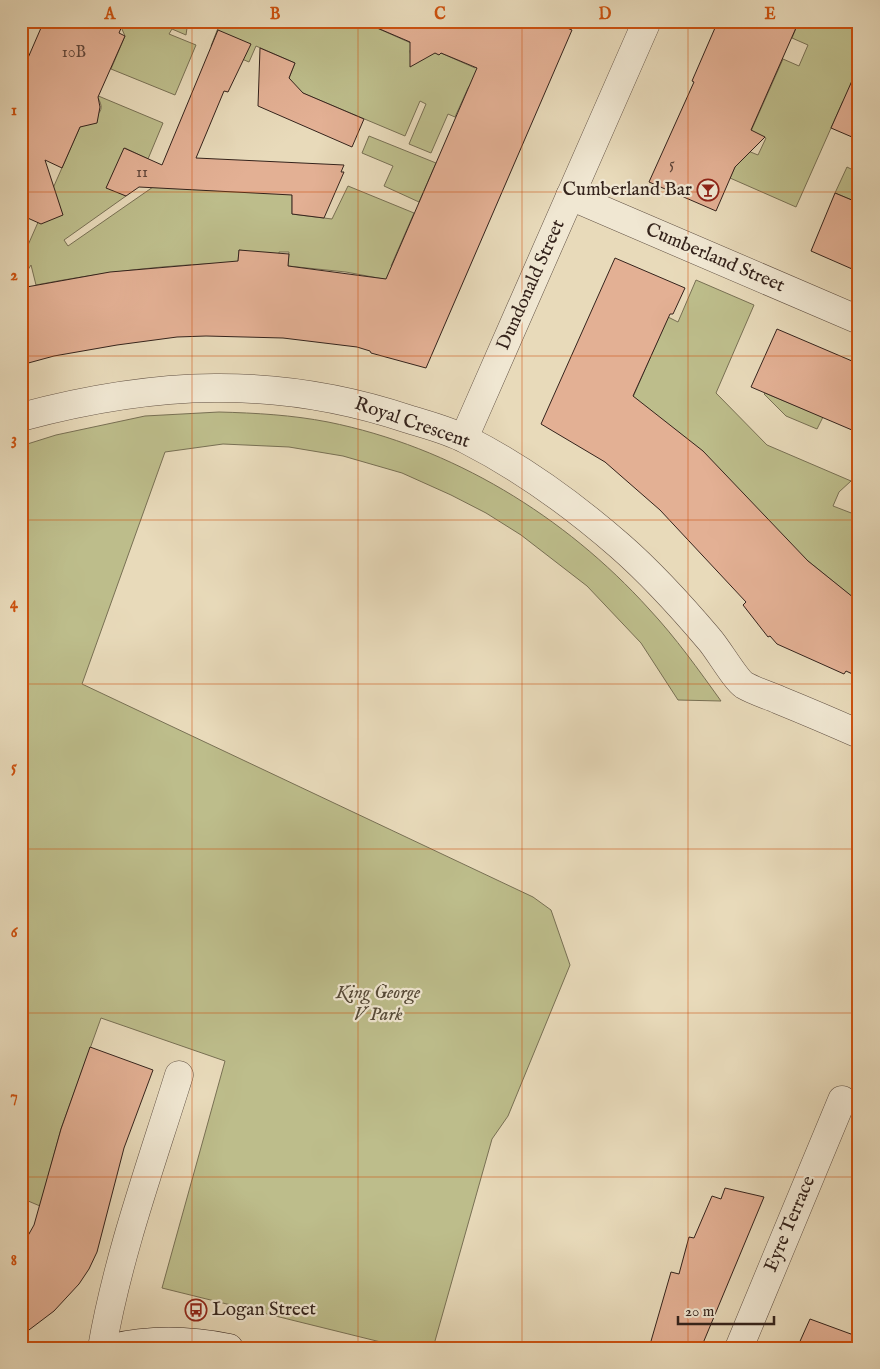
<svg xmlns="http://www.w3.org/2000/svg" width="880" height="1369" font-family="'IM FELL English',serif">
  <style>
    .green { fill: #bdbd8b; stroke: #787054 }
    .building { fill: #e3b094; stroke: #34231c }
    .lines { fill: none; stroke-linecap: round; stroke-linejoin: round }
    .street-casing { stroke: #615144; stroke-width: 29 }
    .secondary-casing { stroke: #34231c; stroke-width: 29 }
    .street { stroke: #f0e7d2; stroke-width: 28 }
    .secondary { stroke: #f0e7d2; stroke-width: 28 }
    .grid { fill: none; stroke: #cd510e; stroke-width: 1; stroke-opacity: 0.55 }
    .labels { text-anchor: middle; dominant-baseline: central; stroke-width: 4.5; stroke-linejoin: round; paint-order: stroke }
    .number-label { font-size: 16px; fill: #60463a }
    .poi-label { font-size: 19px; fill: #34231c; stroke: #f0e7d2; text-anchor: end }
    .street-label { font-size: 19px; fill: #34231c; stroke: #f0e7d2 }
    .park-label { font-size: 19px; font-style: italic; fill: #564a38; stroke: #f0e7d2 }
    .neatline { fill: none; stroke: #cd510e; stroke-width: 2 }
    .grid-label { font-size: 16px; text-anchor: middle; font-weight: bold; fill: #cd510e }
  </style>
  <rect width="100%" height="100%" fill="#e8daba"/>
  <filter id="stains"><feTurbulence type="fractalNoise" baseFrequency=".004" numOctaves="4"/><feColorMatrix values="0 0 0 0 .2 0 0 0 0 .09 0 0 0 0 .02 0 0 0 .5 -.17"/></filter>
  <radialGradient id="worn" r=".72"><stop offset=".6" stop-color="#630" stop-opacity="0"/><stop offset="1" stop-color="#630" stop-opacity=".3"/></radialGradient>
  <!-- green -->
  <g class="green">
    <path d="M124 21H188L186 35 172 29 169 34 196 45 175 95 111 69 125 36 121 27Z"/>
    <path d="M216 21H361L413 44 410 51 411 57 429 50 438 54 441 53 475 68 477 63 484 66 468 88 455 117 448 114 431 153 409 144 426 104 420 101 405 136 286 86 295 63 256 46 249 62 211 46 220 23Z"/>
    <path d="M799 21H859V108L843 101 796 207 730 178 743 149 758 155 766 138 751 131 783 59 799 66 808 45 792 38Z"/>
    <path d="M96 95 163 123 148 159 125 148 107 187 126 196 64 240 68 246 153 187 292 194V214L332 219 348 186 414 213 391 266 399 269 394 281 346 272 288 266 289 252H279V265L246 251 239 250 238 263C170 264 103 272 36 285L31 265 26 273 21 271V261L83 120C97 116 108 112 96 95Z"/>
    <path d="M369 136 436 163 419 202 384 186 393 166 362 153Z"/>
    <path d="M847 167 859 173V203L835 193Z"/>
    <path d="M696 280 754 305 716 393 767 445 851 481 839 492 833 506 859 516V600L851 596 808 561 633 397 668 317 678 322Z"/>
    <path d="M765 393 823 417 817 429 786 416 764 394Z"/>
    <path d="M219 412C256 413 292 415 328 422 452 447 565 516 649 609 676 638 698 669 721 701L678 700 641 643 587 586 521 535 486 513 451 495 402 473 343 456 289 447 223 444 165 452 82 684 533 897 551 910 570 965 508 1116 492 1139 433 1348H405L162 1288 225 1061 101 1018 61 1129 40 1206 21 1198V446L56 435 145 416Z"/>
  </g>
  <!-- building -->
  <g class="building">
    <path d="M44 21H124L119 33 125 36 98 97 100 107 97 123 80 127 62 168 45 160 63 215 41 224 21 215V74Z"/>
    <path d="M361 21H550L572 30 426 368 371 353 370 351 357 347 283 338 206 336 177 337 117 345 54 356 21 365V288L110 272 238 261 239 250 289 254 288 266 386 279 477 68 441 53 439 55 435 53 410 67V42Z"/>
    <path d="M718 21H799L751 130 765 137 735 167 716 211 649 182 694 82 692 81Z"/>
    <path d="M218 30 251 44 228 92 224 91 196 158 344 165 341 172H344L324 218 292 214V195L139 187 126 196 106 188 124 148 162 165Z"/>
    <path d="M260 48 295 63 289 78 303 93 364 119 352 147 258 106Z"/>
    <path d="M859 65V140L831 128Z"/>
    <path d="M835 193 859 203V272L811 251Z"/>
    <path d="M615 258 685 288 673 314H670L633 396 703 451 808 561 859 602V677L846 671 844 674 777 644 770 636 768 637 743 605 746 602 660 510 605 462 541 424Z"/>
    <path d="M777 329 859 364V433L751 387Z"/>
    <path d="M90 1047 153 1070 124 1148 97 1252 89 1269 79 1284 54 1311 21 1336V1248L34 1225 61 1129Z"/>
    <path d="M725 1188 764 1197 701 1348H649L671 1272 679 1274 689 1237 694 1238 712 1196 721 1199Z"/>
    <path d="M810 1319 859 1337V1348H797Z"/>
  </g>
  <g class="lines">
    <!-- street casing -->
    <g class="street-casing">
      <g id="street">
        <path d="M570 196 859 320"/>
        <path d="M21 417C154 381 276 375 408 419 427 425 448 430 467 440 522 468 573 505 620 546 652 574 681 606 709 639 718 649 735 679 744 685 754 691 768 695 779 700 806 711 832 722 859 734"/>
        <path d="M464 438 647 21"/>
        <path d="M102 1348C118 1255 151 1165 179 1075"/>
        <path d="M739 1348 842 1100"/>
      </g>
    </g>
    <!-- secondary casing -->
    <g class="secondary-casing">
      <path id="secondary" d="M112 1348C150 1339 190 1340 229 1348"/>
    </g>
    <!-- street -->
    <use href="#street" class="street"/>
    <!-- secondary -->
    <use href="#secondary" class="secondary"/>
  </g>
  <!-- grid -->
  <path class="grid" d="M192 21V1348M358 21V1348M522 21V1348M688 21V1348M21 192H859M21 356H859M21 520H859M21 684H859M21 849H859M21 1013H859M21 1177H859"/>
  <!-- icons -->
  <defs>
    <g id="bar-ring" transform="scale(1.125)"><circle r="9.5" fill="#f0e7d2" stroke="#8f2418" stroke-width="1.5"/><path d="M-6-5H6L.8 .8V4.5H3.5V6h-7V4.5H-.8V.8Z" fill="#8f2418"/></g>
    <g id="bus-ring" transform="scale(1.125)"><circle r="9.5" fill="#f0e7d2" stroke="#8f2418" stroke-width="1.5"/><path d="M-5-6H5V4H4V6H2V4H-2V6H-4V4H-5ZM-3.5-4V0h7V-4ZM-3.5 1.2v1.5H-2V1.2ZM2 1.2v1.5H3.5V1.2Z" fill="#8f2418"/></g>
  </defs>
  <g fill-rule="evenodd">
    <use href="#bar-ring" x="708" y="190"/>
    <use href="#bus-ring" x="196" y="1310"/>
  </g>
  <g class="labels">
    <!-- number labels -->
    <g class="number-label">
      <text x="74" y="53">10B</text>
      <text x="672" y="165">5</text>
      <text x="142" y="173">11</text>
    </g>
    <!-- poi labels -->
    <g class="poi-label">
      <text x="692" y="190">Cumberland Bar</text>
      <text x="212" y="1310" text-anchor="start">Logan Street</text>
    </g>
    <!-- street labels -->
    <g class="street-label">
      <text transform="translate(715 258) rotate(23)">Cumberland Street</text>
      <text transform="translate(531 285) rotate(-66)">Dundonald Street</text>
      <text transform="translate(412 423) rotate(19)">Royal Crescent</text>
      <text transform="translate(790 1224) rotate(-67)">Eyre Terrace</text>
    </g>
    <!-- park labels -->
    <g class="park-label">
      <text x="378" y="993">King George<tspan x="378" dy="22">V Park</tspan></text>
    </g>
  </g>
  <!-- margin -->
  <rect width="880" height="1369" fill="none" stroke="#e8daba" stroke-width="55"/>
  <!-- scale -->
  <path d="M678 1316v8h96v-8" fill="none" stroke="#34231c" stroke-width="2.5"/>
  <text x="685" y="1316" font-size="15" fill="#34231c" stroke="#f0e7d2" stroke-width="4" paint-order="stroke">20 m</text>
  <rect x="28" y="28" width="824" height="1314" class="neatline"/>
  <g class="grid-label">
    <text x="110" y="19">A</text>
    <text x="275" y="19">B</text>
    <text x="440" y="19">C</text>
    <text x="605" y="19">D</text>
    <text x="770" y="19">E</text>
    <text x="14" y="115">1</text>
    <text x="14" y="280">2</text>
    <text x="14" y="444">3</text>
    <text x="14" y="608">4</text>
    <text x="14" y="772">5</text>
    <text x="14" y="937">6</text>
    <text x="14" y="1101">7</text>
    <text x="14" y="1265">8</text>
  </g>
  <rect width="100%" height="100%" filter="url(#stains)"/>
  <rect width="100%" height="100%" fill="url(#worn)"/>
</svg>
